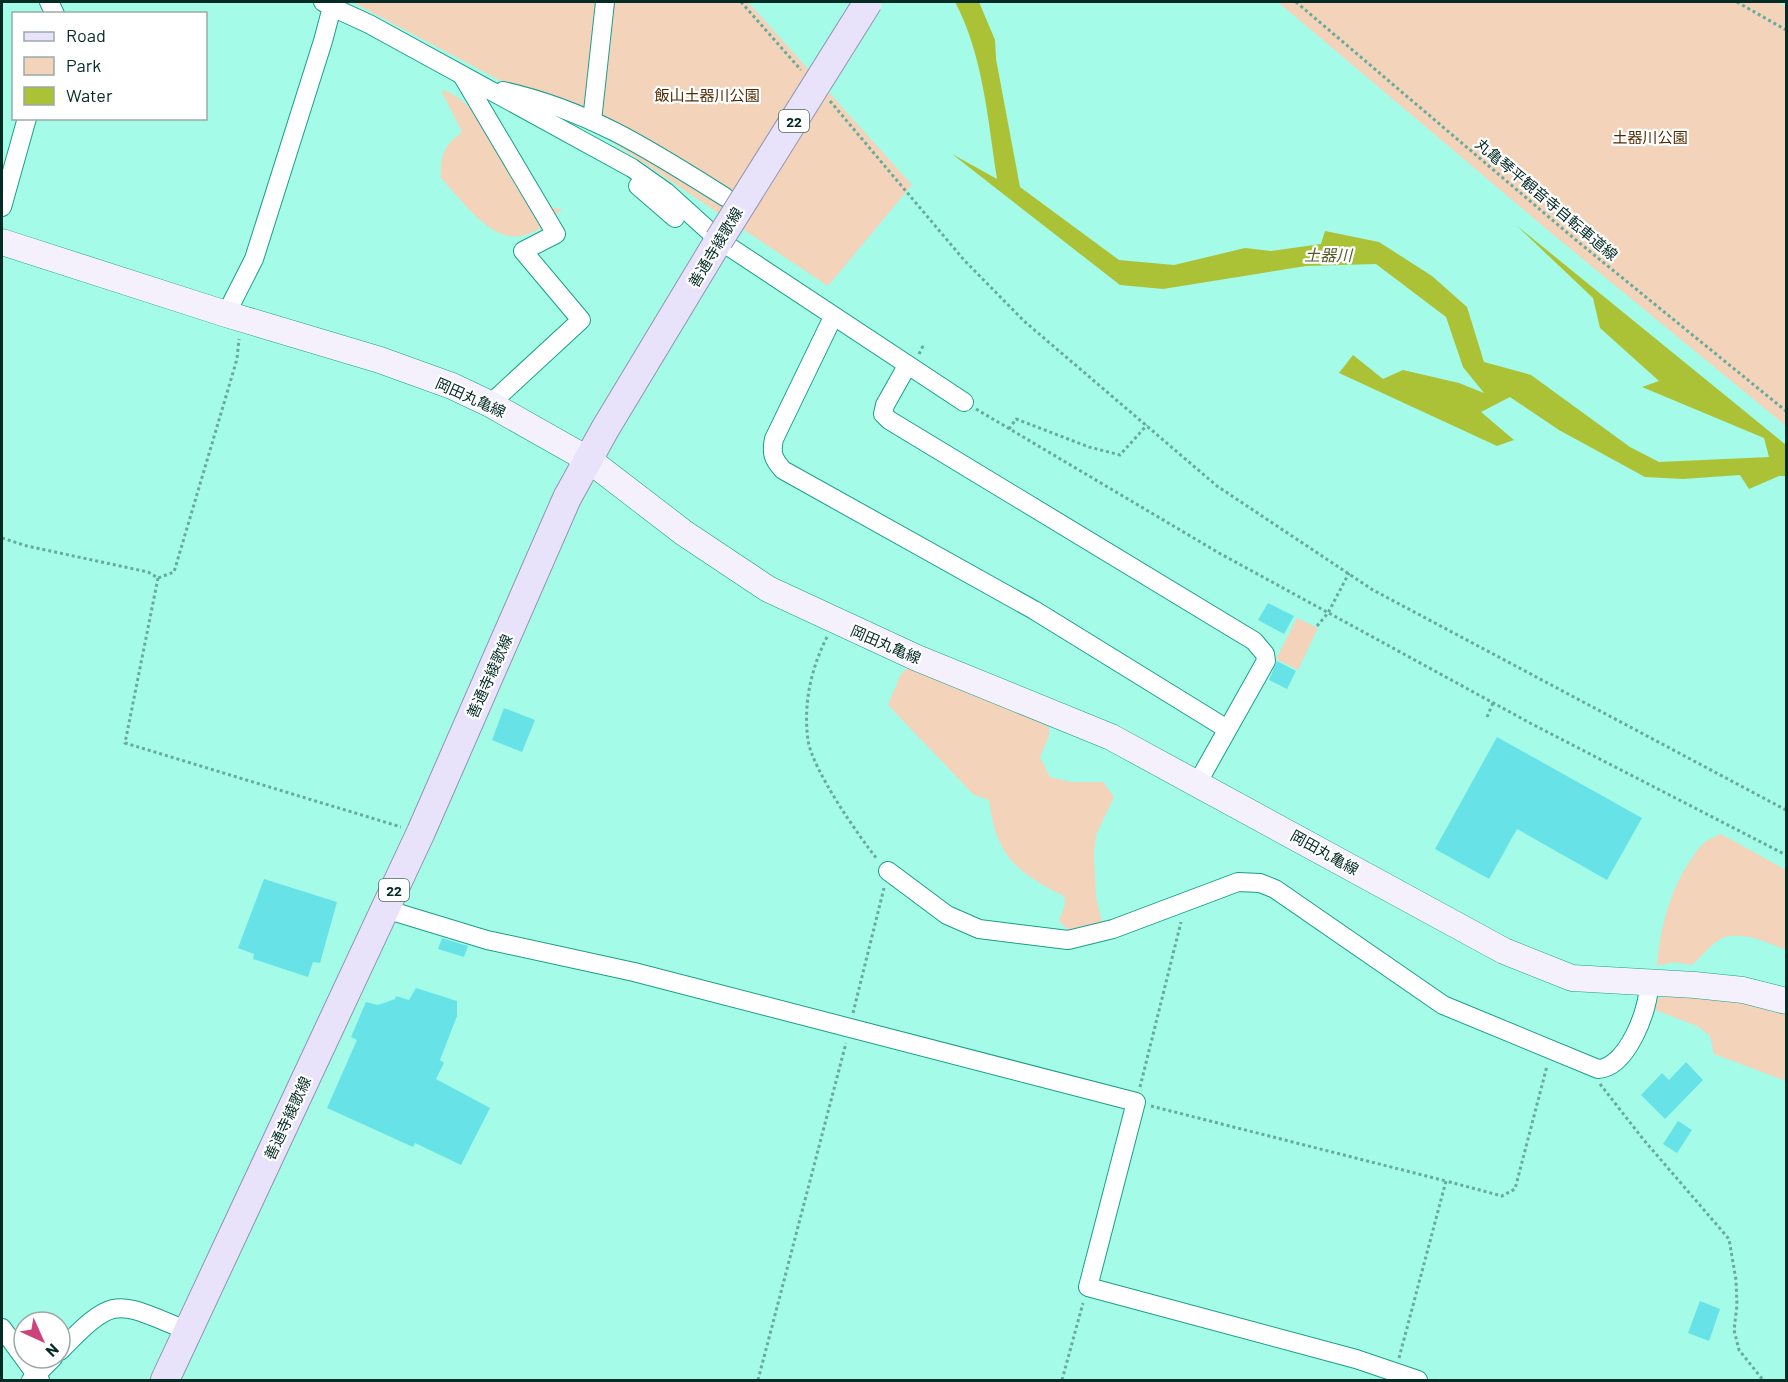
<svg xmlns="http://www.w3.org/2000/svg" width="1788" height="1382" font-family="Barlow,'Noto Sans JP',sans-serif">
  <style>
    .green { fill: #f3d3ba }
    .water { fill: #abc236 }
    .building { fill: #67e3e8 }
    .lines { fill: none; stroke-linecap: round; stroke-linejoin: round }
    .minor-casing { stroke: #1b9e8a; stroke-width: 20 }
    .secondary-casing { stroke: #1b9e8a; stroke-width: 27 }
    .primary-casing { stroke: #9096ae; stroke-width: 30 }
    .path { stroke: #66ab9c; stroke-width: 3; stroke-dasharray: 3 3; stroke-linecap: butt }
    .minor { stroke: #fff; stroke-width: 18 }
    .secondary { stroke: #f4f1fd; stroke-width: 26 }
    .primary { stroke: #e9e2fb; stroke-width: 28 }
    .primary-bridge-casing { stroke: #9096ae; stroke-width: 30; stroke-linecap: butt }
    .primary-bridge { stroke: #e9e2fb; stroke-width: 28 }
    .labels { text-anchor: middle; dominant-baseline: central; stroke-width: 4.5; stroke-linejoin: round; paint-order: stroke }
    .shield { fill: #fff; stroke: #4f6b66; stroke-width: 1.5 }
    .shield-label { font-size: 14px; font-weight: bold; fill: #042b24 }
    .park-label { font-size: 15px; fill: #522a02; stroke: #fff }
    .street-label { font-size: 15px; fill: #042b24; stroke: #fff }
    .water-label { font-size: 16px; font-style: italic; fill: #535d29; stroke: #fff }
  </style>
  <rect width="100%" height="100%" fill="#a4fbe8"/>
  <!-- green -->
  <g class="green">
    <path d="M352 2H748L912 185 828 286 597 132Z"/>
    <path d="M1278 2H1777L1786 7V426L1550 232Z"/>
    <path d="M441 90C477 96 517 174 537 205L562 209C509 267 481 222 441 178 440 154 444 146 462 132Z"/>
    <path d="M1297 618 1318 628 1298 670 1276 659Z"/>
    <path d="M912 664 1049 725V736L1040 757 1050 777 1071 782H1103L1114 797 1096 835 1094 853 1096 897 1104 931 1075 937 1059 921 1065 905 1064 896C1016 872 996 856 989 800L974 795 888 705 901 674Z"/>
    <path d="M1721 834 1786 870V950C1767 942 1736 928 1717 941 1708 948 1700 958 1692 965L1674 962 1657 966C1660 924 1673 879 1701 846 1705 841 1714 837 1721 834Z"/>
    <path d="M1677 995 1786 1007V1081L1714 1054 1710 1036 1697 1026 1655 1010 1658 998Z"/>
  </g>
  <!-- water -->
  <path class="water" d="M955 2H979L995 40 996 59 1020 187 1119 260 1174 265 1245 248 1271 251 1321 244 1325 231 1379 242 1432 276 1467 307 1484 362 1531 375 1630 447 1659 462 1769 457 1764 438 1642 387 1659 381 1600 328 1593 298 1516 225 1786 445V476H1779L1749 489 1740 475 1683 479 1645 477 1559 430 1510 397 1481 412 1514 440 1497 446 1339 373 1353 355 1383 379 1403 370 1459 383 1484 393 1463 367 1446 317 1376 264 1306 266 1163 289 1120 285 952 154 997 179C988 121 983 54 955 2Z"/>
  <!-- building -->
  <g class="building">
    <path d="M1268 603 1294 616 1284 634 1258 620Z"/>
    <path d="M1277 661 1296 671 1287 689 1269 680Z"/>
    <path d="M504 708 535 720 522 752 492 740Z"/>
    <path d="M1497 737 1642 818 1607 880 1517 829 1489 879 1435 849Z"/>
    <path d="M264 879 337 902 320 963 313 962 308 977 253 959 254 954 238 948Z"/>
    <path d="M442 938 468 946 464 957 438 949Z"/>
    <path d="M416 988 457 1001V1016L440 1060 444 1063 436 1079 490 1108 461 1165 415 1143 413 1147 327 1108 357 1040 351 1037 366 1002 378 1005 395 999 396 996 409 1000Z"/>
    <path d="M1686 1062 1703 1080 1665 1119 1641 1095 1662 1073 1669 1080Z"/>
    <path d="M1678 1121 1692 1130 1677 1153 1663 1144Z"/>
    <path d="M1700 1301 1720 1309 1709 1341 1688 1333Z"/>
  </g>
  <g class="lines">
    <!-- minor casing -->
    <g class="minor-casing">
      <g id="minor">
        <path d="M49 2 55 14"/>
        <path d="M332 7 369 24 632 168 666 192 719 240 964 402"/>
        <path d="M463 77 556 234 523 251 581 320 490 404"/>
        <path d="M503 91C589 110 652 151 725 197"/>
        <path d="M592 121 605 2"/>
        <path d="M638 186 675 218"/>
        <path d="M2 207 27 118"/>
        <path d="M226 314 254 259 323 41 332 7 323 2"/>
        <path d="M833 317 774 439C771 453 773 459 783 470L1034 610 1227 729"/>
        <path d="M907 366 885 405 883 414 889 420 1254 641 1265 654 1266 661 1198 782"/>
        <path d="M888 871 947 915 979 929 1068 940 1113 929 1238 882 1260 883 1275 889 1443 1005 1598 1069C1627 1068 1650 1008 1649 982"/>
        <path d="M385 909 487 940 634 972 1136 1102 1088 1287 1356 1359 1418 1380"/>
        <path d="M2 1328 40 1380"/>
        <path d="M60 1351C116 1293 116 1302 186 1330"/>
        <path d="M31 1380 53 1358"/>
      </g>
    </g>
    <!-- secondary casing -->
    <g class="secondary-casing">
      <path id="secondary" d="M2 242 226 314 380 360 452 386 490 404 589 460 684 533 768 589 917 658 1111 737 1504 951 1572 978 1695 985 1743 990 1786 1001"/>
    </g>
    <!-- primary casing -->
    <g class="primary-casing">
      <path id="primary" d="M165 1380 421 832 567 498 605 429 719 240"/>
    </g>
    <!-- path -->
    <g class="path">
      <path d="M741 2 801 70"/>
      <path d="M1296 2 1577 241 1786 411"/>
      <path d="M1737 2 1786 30"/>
      <path d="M830 101 964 260 1024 321 1217 486 1373 590 1786 810"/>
      <path d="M919 354 924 344"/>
      <path d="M976 409 1219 553 1530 723 1786 855"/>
      <path d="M1009 429 1016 419 1089 447 1120 455 1147 425"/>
      <path d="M2 538 27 546 148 572 158 578 174 572 237 359 239 339"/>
      <path d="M158 578 125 743 401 827"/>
      <path d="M1317 626 1328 613 1349 573"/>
      <path d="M827 637C811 668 803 705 808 740 812 769 858 835 877 859"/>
      <path d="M1487 717 1493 703"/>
      <path d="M853 1013 884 888"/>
      <path d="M1600 1084 1643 1139 1729 1239 1736 1280 1737 1305 1734 1330 1739 1350 1763 1380"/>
      <path d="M1140 1087 1181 922"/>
      <path d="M1151 1106 1446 1181"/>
      <path d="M1399 1358 1446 1181 1502 1196 1515 1189 1547 1066"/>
      <path d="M758 1380 846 1043"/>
      <path d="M1062 1380 1083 1303"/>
    </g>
    <!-- minor -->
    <use href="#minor" class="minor"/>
    <!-- secondary -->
    <use href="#secondary" class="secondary"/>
    <!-- primary -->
    <use href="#primary" class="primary"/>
    <!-- primary-bridge casing -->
    <g class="primary-bridge-casing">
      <path id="primary-bridge" d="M719 240 868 2"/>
    </g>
    <!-- primary-bridge -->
    <use href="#primary-bridge" class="primary-bridge"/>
  </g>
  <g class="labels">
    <!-- shield labels -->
    <g class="shield">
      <rect x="779" y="110" width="30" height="22" rx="4.5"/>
      <rect x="379" y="879" width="30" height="22" rx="4.5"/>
    </g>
    <g class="shield-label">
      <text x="794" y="121">22</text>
      <text x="394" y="890">22</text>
    </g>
    <!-- park labels -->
    <g class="park-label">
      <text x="707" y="95">飯山土器川公園</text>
      <text x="1650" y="137">土器川公園</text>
    </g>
    <!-- street labels -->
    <g class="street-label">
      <text transform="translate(1547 199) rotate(40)">丸亀琴平観音寺自転車道線</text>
      <text transform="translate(715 247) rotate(-59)">善通寺綾歌線</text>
      <text transform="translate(471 397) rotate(24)">岡田丸亀線</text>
      <text transform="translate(886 644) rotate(23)">岡田丸亀線</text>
      <text transform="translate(489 676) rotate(-66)">善通寺綾歌線</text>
      <text transform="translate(1325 852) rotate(29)">岡田丸亀線</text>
      <text transform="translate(287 1118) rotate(-65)">善通寺綾歌線</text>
    </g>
    <!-- water labels -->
    <g class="water-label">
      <text x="1328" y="254">土器川</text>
    </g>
  </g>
  <!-- border -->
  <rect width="1788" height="1382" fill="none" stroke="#042b24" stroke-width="6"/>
  <!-- legend -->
  <rect x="12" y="12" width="195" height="108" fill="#ffffff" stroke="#9baaa7" stroke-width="1.5"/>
  <rect x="24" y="32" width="30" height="9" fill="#e9e2fb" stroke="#9baaa7" stroke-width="1.5"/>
  <text x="66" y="42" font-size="18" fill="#042b24">Road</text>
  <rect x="24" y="57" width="30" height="18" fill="#f3d3ba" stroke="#9baaa7" stroke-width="1.5"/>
  <text x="66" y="72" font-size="18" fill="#042b24">Park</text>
  <rect x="24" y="87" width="30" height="18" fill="#abc236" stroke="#9baaa7" stroke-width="1.5"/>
  <text x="66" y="102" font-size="18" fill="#042b24">Water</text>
  <!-- north arrow -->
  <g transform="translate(42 1340) rotate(135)"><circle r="28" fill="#ffffff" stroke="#9baaa7" stroke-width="1.5"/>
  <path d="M0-4.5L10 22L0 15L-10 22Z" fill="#cd437c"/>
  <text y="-9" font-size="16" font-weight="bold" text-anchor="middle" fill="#042b24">N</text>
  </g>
</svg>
